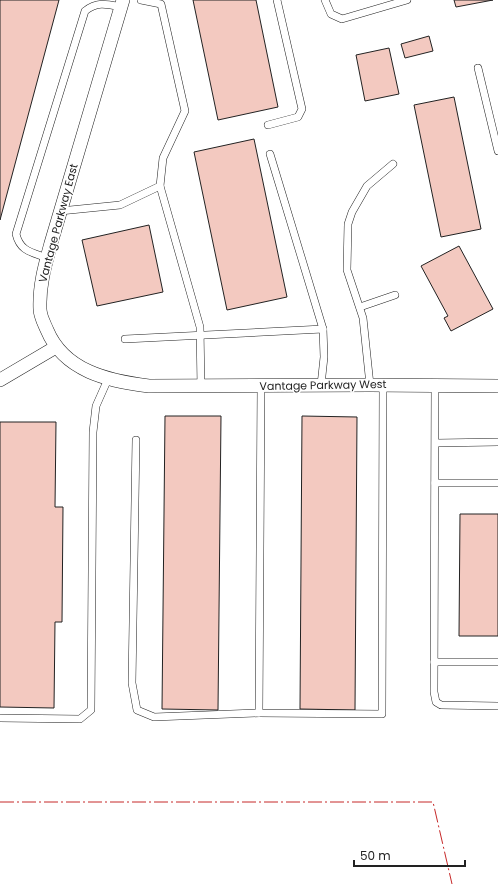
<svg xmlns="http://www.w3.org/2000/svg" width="498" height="884" font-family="Poppins,sans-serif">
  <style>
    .building { fill: #f3c9c0; stroke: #222 }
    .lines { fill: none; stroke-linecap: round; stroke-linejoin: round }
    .lane-casing { stroke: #222; stroke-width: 8 }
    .street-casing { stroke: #222; stroke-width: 14 }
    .lane { stroke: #fff; stroke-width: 7 }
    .street { stroke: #fff; stroke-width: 13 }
    .power { stroke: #c62828; stroke-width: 1; stroke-dasharray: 14 3 2 3; stroke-linecap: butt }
    .labels { text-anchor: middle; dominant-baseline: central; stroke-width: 3; stroke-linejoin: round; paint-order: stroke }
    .street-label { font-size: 11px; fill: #222; stroke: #fff }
  </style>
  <rect width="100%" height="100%" fill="#fff"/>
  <!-- building -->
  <g class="building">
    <path d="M0 0H59L0 220Z"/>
    <path d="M193 0H256L278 107 218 120Z"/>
    <path d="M454 0H493L456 7Z"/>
    <path d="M429 36 433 51 405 58 401 44Z"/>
    <path d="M389 48 399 94 365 101 356 55Z"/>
    <path d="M454 97 481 229 441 237 414 105Z"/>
    <path d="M254 139 287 297 227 310 194 152Z"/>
    <path d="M149 225 163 292 97 306 82 240Z"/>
    <path d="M459 246 493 309 451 331 444 318 448 316 421 266Z"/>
    <path d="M165 416H221L218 710 162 709Z"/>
    <path d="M302 416 357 417 355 710 300 709Z"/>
    <path d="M0 422H56L55 507H63L62 622H55L54 708 0 707Z"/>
    <path d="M460 514H498V636H459Z"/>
  </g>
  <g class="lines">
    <!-- lane casing -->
    <g class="lane-casing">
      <g id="lane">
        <path d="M141 0 161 4 185 111 163 158 160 186 200 327 201 387"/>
        <path d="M325 0 331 14 342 19 407 0"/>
        <path d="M478 68 498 151"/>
        <path d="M268 125 298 117 302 109 277 0"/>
        <path d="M270 154 323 329"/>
        <path d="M60 211 120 205 160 186"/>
        <path d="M47 258C31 252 20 251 16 234L85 11C97 1 107 4 121 7"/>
        <path d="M360 307 395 295"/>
        <path d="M125 339 323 329 324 357 321 385"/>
        <path d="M370 385 363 318 347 270 348 224 352 212 367 186 393 164"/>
        <path d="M435 385 434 692 436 702 441 705 498 706"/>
        <path d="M261 386 259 713 382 714 383 385"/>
        <path d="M136 440 132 683 137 710 154 717 259 713"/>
        <path d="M436 443 498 442"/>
        <path d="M435 483H498"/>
        <path d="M434 662H498"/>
        <path d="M0 718 80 719 91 710 93 432 96 406 108 379"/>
      </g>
    </g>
    <!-- street casing -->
    <g class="street-casing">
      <g id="street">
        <path d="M123 0 51 243C45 265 39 286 40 309 40 316 44 323 47 330 64 371 108 381 149 386L370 385 498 386"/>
        <path d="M0 380 56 347"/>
      </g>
    </g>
    <!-- lane -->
    <use href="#lane" class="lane"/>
    <!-- street -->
    <use href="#street" class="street"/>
    <!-- power -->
    <path class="power" d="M0 802H433L452 884"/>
  </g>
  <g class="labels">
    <!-- street labels -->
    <g class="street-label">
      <text transform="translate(58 223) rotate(-75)">Vantage Parkway East</text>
      <text transform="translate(323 385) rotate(-1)">Vantage Parkway West</text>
    </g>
  </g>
  <!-- scale -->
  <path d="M354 860v6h111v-6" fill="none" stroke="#222222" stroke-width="2"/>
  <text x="360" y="860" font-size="12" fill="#222222" stroke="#ffffff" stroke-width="3" paint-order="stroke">50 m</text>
</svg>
